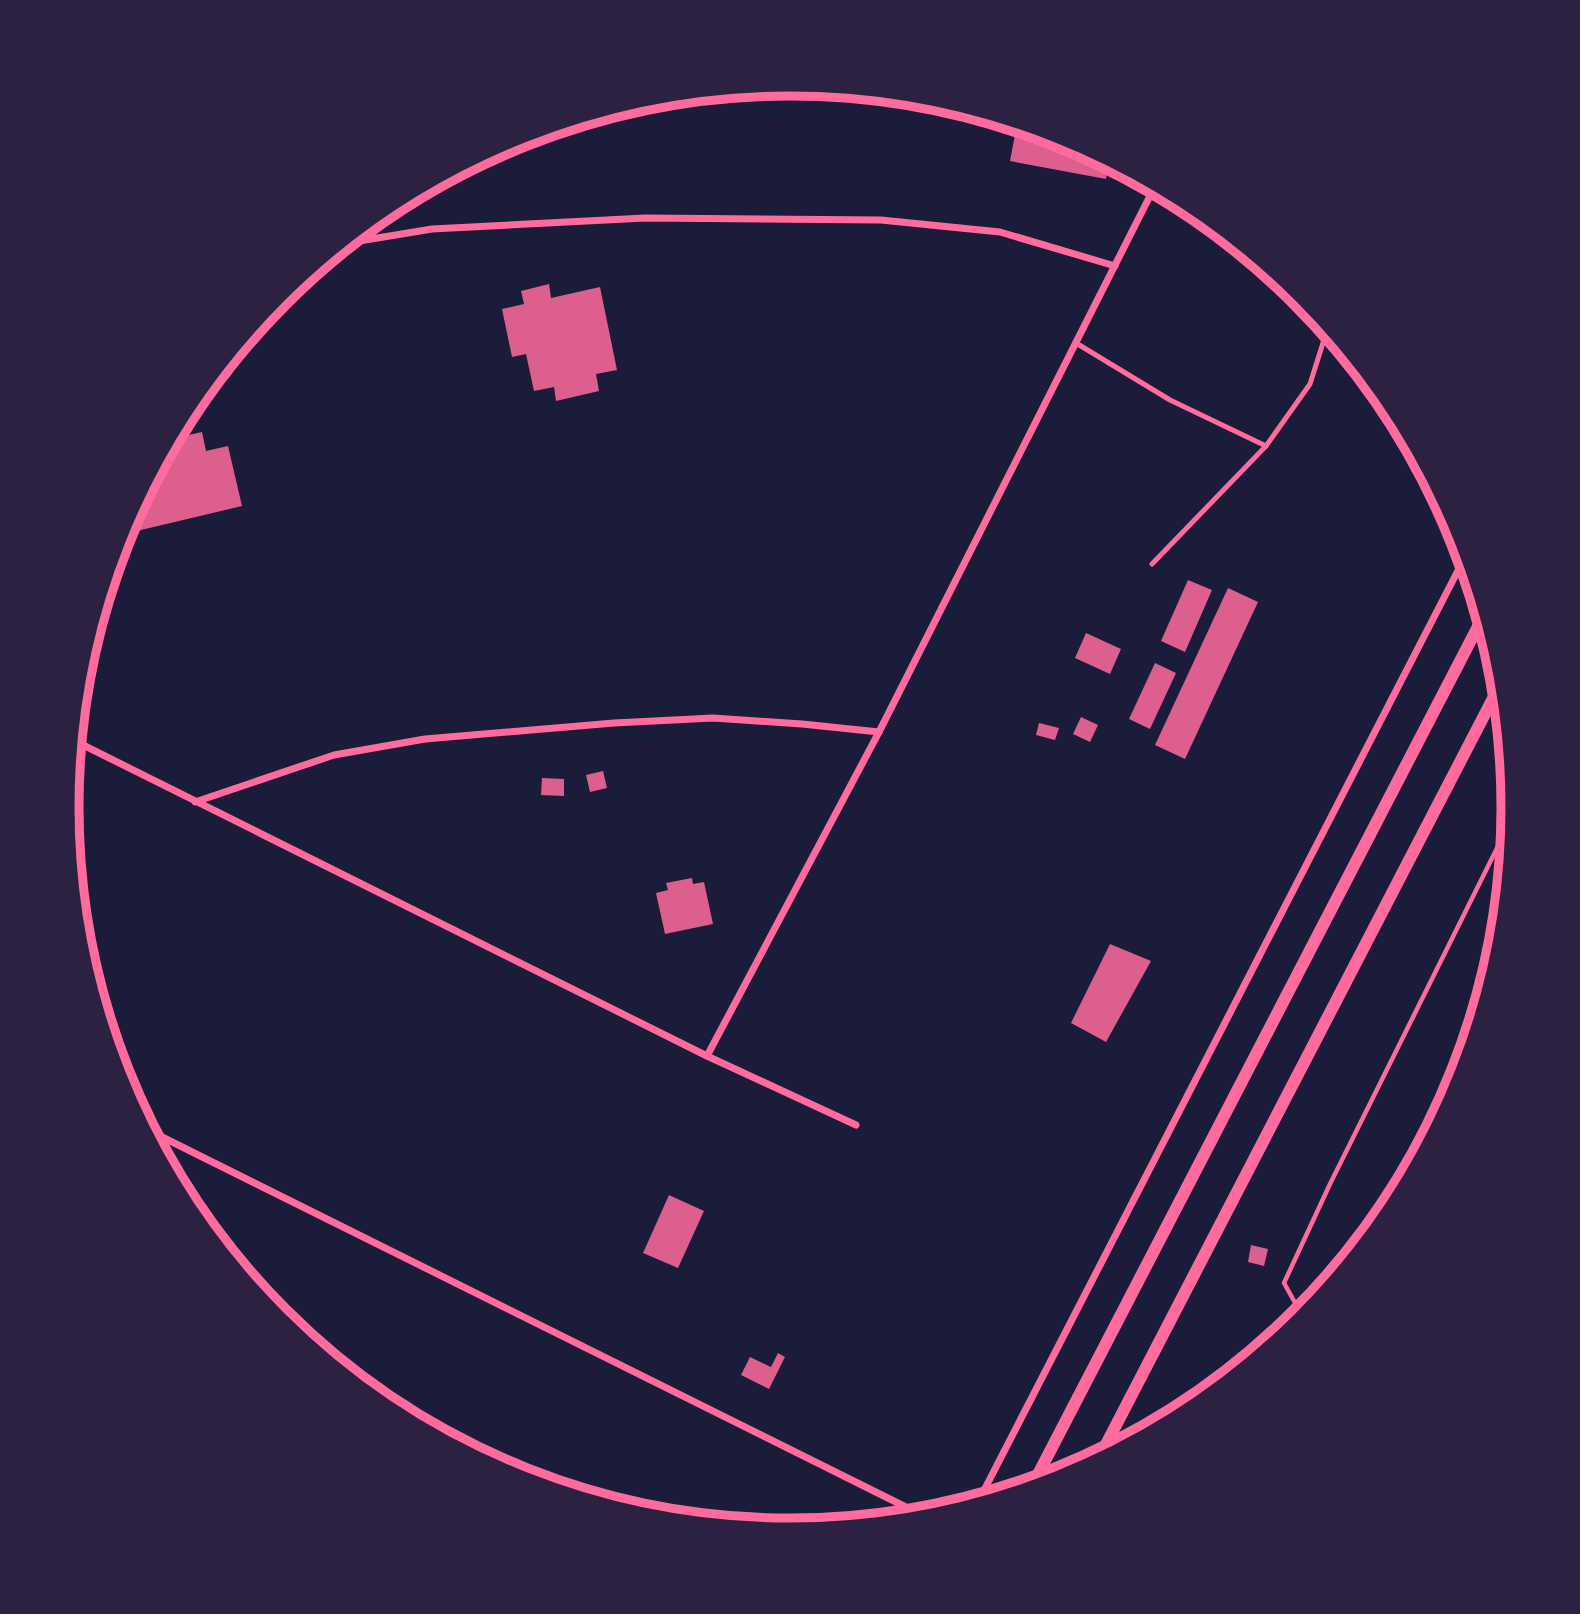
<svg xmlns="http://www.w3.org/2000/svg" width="1580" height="1614" font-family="Roboto,sans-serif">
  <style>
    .building { fill: #dd5f8e }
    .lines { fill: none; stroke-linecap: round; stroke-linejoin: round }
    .path { stroke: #ff6b9d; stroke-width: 4.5 }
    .service { stroke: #ff6b9d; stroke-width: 5 }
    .minor { stroke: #ff6b9d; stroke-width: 7 }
    .tertiary { stroke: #ff6b9d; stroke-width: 12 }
    .rim { fill: none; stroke: #ff6b9d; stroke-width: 9 }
  </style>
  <rect width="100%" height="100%" fill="#1b1b3a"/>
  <!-- building -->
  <g class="building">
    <path d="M1017 124 1067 139 1109 161 1106 179 1010 161Z"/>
    <path d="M549 284 551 298 600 287 617 370 596 374 599 391 556 401 554 387 534 391 526 354 512 357 502 309 524 304 521 291Z"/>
    <path d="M202 432 206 451 228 446 242 506 120 535 162 455 164 464 172 463 168 443 171 439Z"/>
    <path d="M1188 580 1212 590 1185 652 1161 641Z"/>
    <path d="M1228 588 1258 602 1185 759 1155 745Z"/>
    <path d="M1086 633 1121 649 1110 674 1075 658Z"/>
    <path d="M1155 663 1176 673 1150 729 1129 719Z"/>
    <path d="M1081 717 1098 725 1090 742 1073 734Z"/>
    <path d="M1039 723 1059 728 1055 740 1036 735Z"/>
    <path d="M603 771 607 788 590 792 586 775Z"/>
    <path d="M542 778 564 779V796L541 795Z"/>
    <path d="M692 878 693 884 704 882 713 924 665 934 656 893 668 890 666 883Z"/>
    <path d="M1110 944 1151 961 1106 1042 1071 1023Z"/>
    <path d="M669 1195 704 1211 678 1268 643 1253Z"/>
    <path d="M1251 1245 1268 1249 1264 1266 1248 1262Z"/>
    <path d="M778 1353 785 1357 769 1389 741 1375 750 1357 771 1367Z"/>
  </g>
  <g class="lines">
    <!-- path -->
    <path class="path" d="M1303 1317 1284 1283 1330 1184 1512 818"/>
    <!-- service -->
    <g class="service">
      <path d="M1076 343 1170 400 1266 446"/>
      <path d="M1152 564 1266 446 1310 384 1328 327"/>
    </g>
    <!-- minor -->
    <g class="minor">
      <path d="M341 244 432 229 645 218 881 220 1000 232 1115 266"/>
      <path d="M73 740 707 1056 856 1125"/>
      <path d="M195 802 334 755 425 739 614 723 713 718 802 724 879 732"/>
      <path d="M707 1056 879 732 1155 186"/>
      <path d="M146 1129 926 1517"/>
      <path d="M978 1502 1466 555"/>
    </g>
    <!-- tertiary -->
    <g class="tertiary">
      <path d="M1099 1458 1501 683"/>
      <path d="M1032 1486 1484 615"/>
    </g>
  </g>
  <!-- crop -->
  <path d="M0 0H1580V1614H0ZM79 807a711 711 0 1 1 1422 0a711 711 0 1 1-1422 0Z" fill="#2d2142" fill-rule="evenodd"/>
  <path class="rim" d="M79 807a711 711 0 1 1 1422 0a711 711 0 1 1-1422 0Z"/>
</svg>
